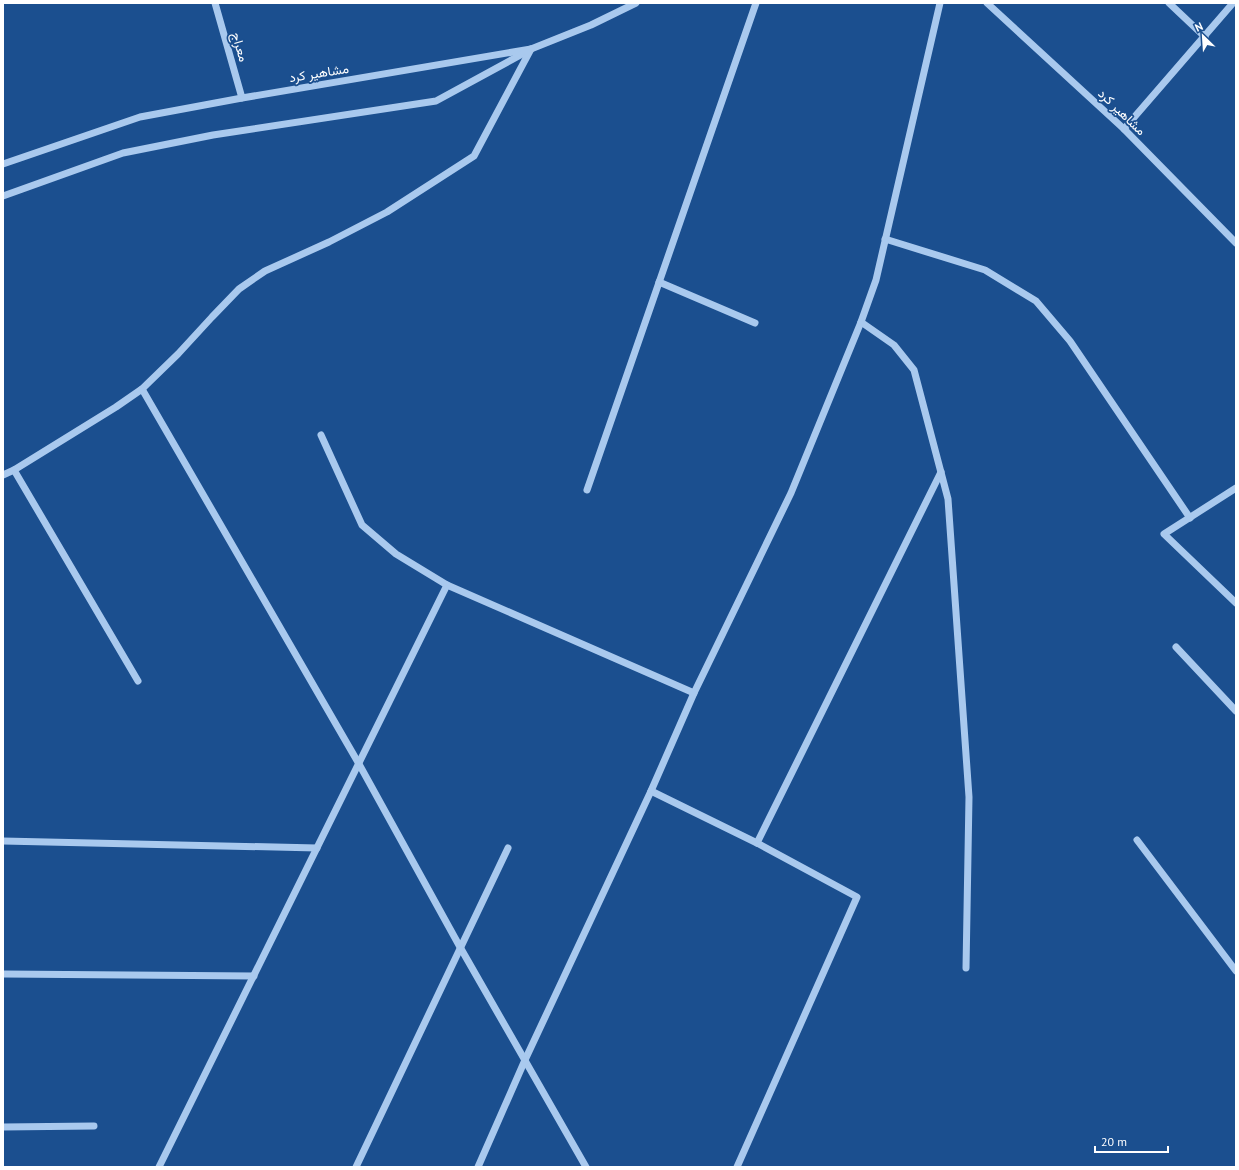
<svg xmlns="http://www.w3.org/2000/svg" width="1239" height="1170" font-family="'PT Sans',Vazirmatn,sans-serif">
  <style>
    .lines { fill: none; stroke-linecap: round; stroke-linejoin: round }
    .minor { stroke: #a9c9ee; stroke-width: 7 }
    .labels { text-anchor: middle; dominant-baseline: central; stroke-width: 3.5; stroke-linejoin: round; paint-order: stroke }
    .street-label { font-size: 13px; fill: #fff; stroke: #1b4f8f }
  </style>
  <rect width="100%" height="100%" fill="#1b4f8f"/>
  <g class="lines">
    <!-- minor -->
    <g class="minor">
      <path d="M215 3 242 98"/>
      <path d="M987 3 1124 129 1236 243"/>
      <path d="M1169 3 1205 37"/>
      <path d="M1124 129 1233 3"/>
      <path d="M3 164 140 117 242 98 531 49 591 25 636 3"/>
      <path d="M3 196 123 153 213 135 436 101 526 52"/>
      <path d="M885 239 985 270 1036 301 1070 341 1190 518"/>
      <path d="M659 282 755 323"/>
      <path d="M861 322 894 345 914 370 948 499 969 797 966 968"/>
      <path d="M142 389 359 764 460 947 586 1167"/>
      <path d="M321 435 362 525 396 554 447 585 694 693"/>
      <path d="M14 470 138 681"/>
      <path d="M3 475 14 470 116 407 142 389 178 354 212 317 239 289 265 271 329 242 387 212 474 156 531 49"/>
      <path d="M1236 488 1164 534 1236 603"/>
      <path d="M587 490 756 3"/>
      <path d="M1176 647 1236 711"/>
      <path d="M651 791 757 843 857 897 737 1167"/>
      <path d="M1137 840 1236 971"/>
      <path d="M3 841 317 848"/>
      <path d="M757 843 941 472"/>
      <path d="M3 974 254 976"/>
      <path d="M3 1127 94 1126"/>
      <path d="M159 1167 447 585"/>
      <path d="M356 1167 508 848"/>
      <path d="M478 1167 525 1060 651 791 694 693 791 493 861 322 876 280 940 3"/>
    </g>
  </g>
  <g class="labels">
    <!-- street labels -->
    <g class="street-label">
      <text transform="translate(240 47) rotate(74)">معراج</text>
      <text transform="translate(319 73) rotate(-9)">مشاهیر کرد</text>
      <text transform="translate(1122 112) rotate(44)">مشاهیر کرد</text>
    </g>
  </g>
  <!-- border -->
  <rect width="1239" height="1170" fill="none" stroke="#ffffff" stroke-width="8"/>
  <!-- north arrow -->
  <g transform="translate(1203 36) rotate(335)" stroke="#1b4f8f" stroke-width="3" paint-order="stroke">
  <path d="M0-3L7 15L0 10L-7 15Z" fill="#ffffff"/>
  <text y="-6" font-size="11" font-weight="bold" text-anchor="middle" fill="#ffffff">N</text>
  </g>
  <!-- scale -->
  <path d="M1095 1146v6h73v-6" fill="none" stroke="#ffffff" stroke-width="2"/>
  <text x="1101" y="1146" font-size="12" fill="#ffffff" stroke="#1b4f8f" stroke-width="3" paint-order="stroke">20 m</text>
</svg>
